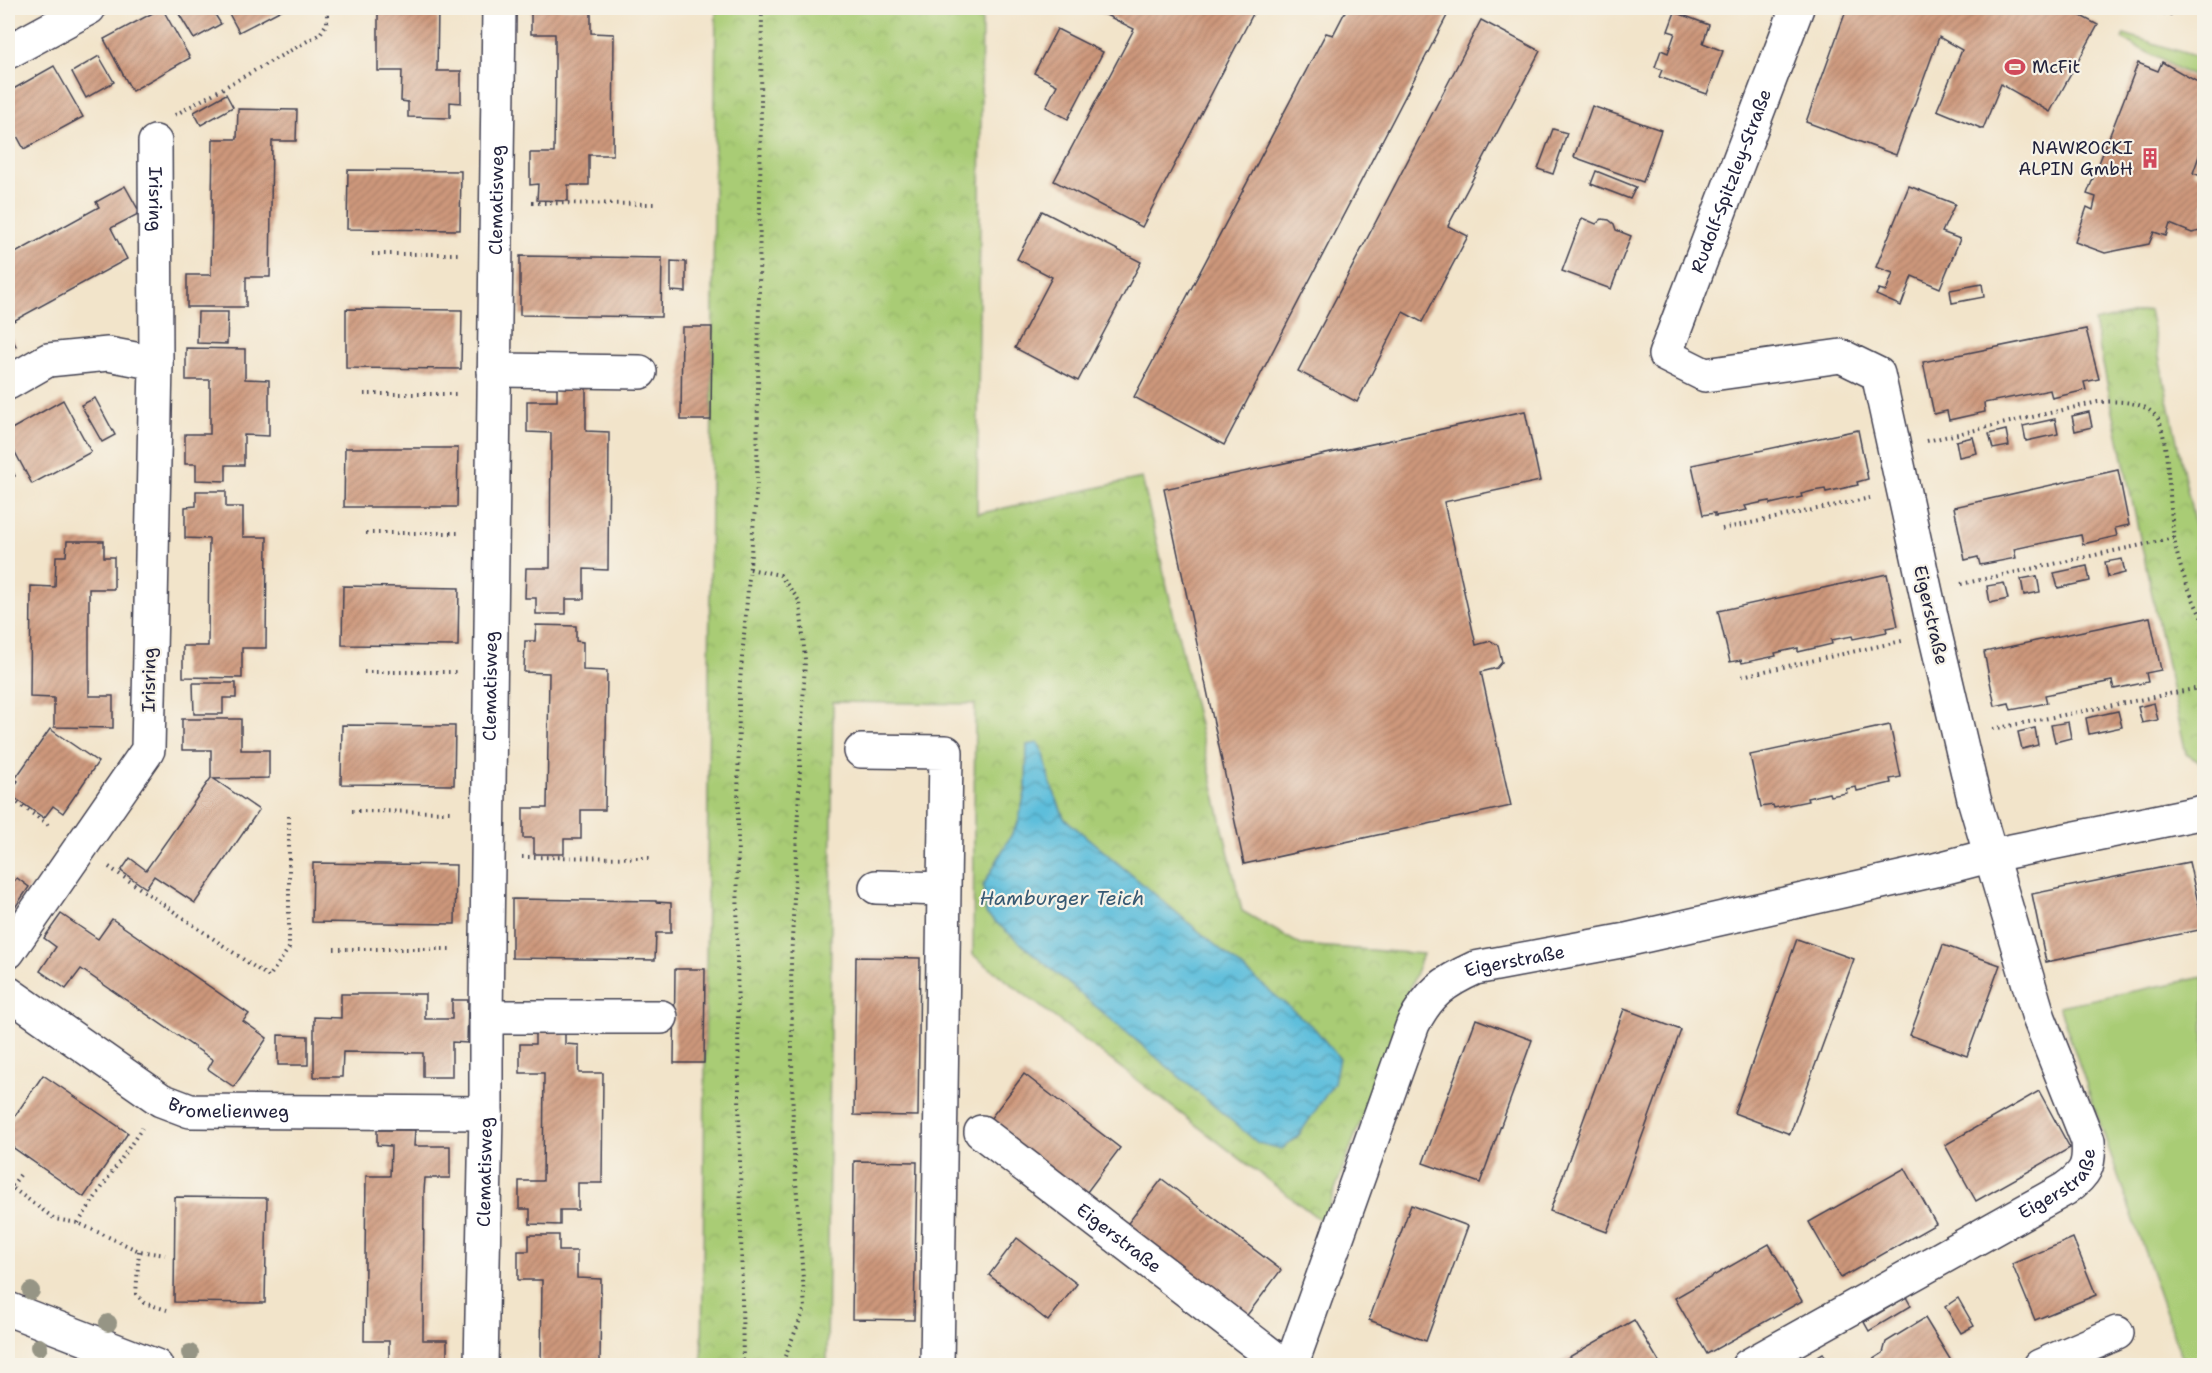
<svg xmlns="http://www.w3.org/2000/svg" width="2212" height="1373" font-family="'Shantell Sans',sans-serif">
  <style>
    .green { fill: #a9cc75; stroke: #667758; stroke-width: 1.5 }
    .park { fill: url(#park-crowns); stroke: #667758; stroke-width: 1.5; fill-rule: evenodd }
    .water { fill: url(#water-waves); stroke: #40708b; stroke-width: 1.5 }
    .building { fill: url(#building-hatch) }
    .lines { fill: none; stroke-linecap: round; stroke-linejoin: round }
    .minor-casing { stroke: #413f50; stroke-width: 36 }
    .path { stroke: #413f50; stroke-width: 4; stroke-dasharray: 1.5 4.5; stroke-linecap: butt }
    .minor { stroke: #fff; stroke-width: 33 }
    .tree { fill: #969585 }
    .labels { text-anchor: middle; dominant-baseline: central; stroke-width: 4.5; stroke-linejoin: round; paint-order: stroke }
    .poi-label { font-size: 18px; fill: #22223b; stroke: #f7f3e8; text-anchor: start }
    .street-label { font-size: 18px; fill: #22223b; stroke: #f7f3e8 }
    .water-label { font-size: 20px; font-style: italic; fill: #375973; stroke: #f7f3e8 }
  </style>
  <defs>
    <pattern id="park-crowns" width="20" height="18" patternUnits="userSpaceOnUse" patternTransform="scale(1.5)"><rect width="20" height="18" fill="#a9cc75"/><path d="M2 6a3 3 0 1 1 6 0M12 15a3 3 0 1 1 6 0" fill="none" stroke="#91af66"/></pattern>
    <pattern id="water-waves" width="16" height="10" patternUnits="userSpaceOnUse" patternTransform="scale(1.5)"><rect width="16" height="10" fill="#5dbedb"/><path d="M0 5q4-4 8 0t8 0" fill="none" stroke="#4c9ab3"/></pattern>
    <pattern id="building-hatch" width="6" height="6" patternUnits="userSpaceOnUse" patternTransform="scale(1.5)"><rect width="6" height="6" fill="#ce987b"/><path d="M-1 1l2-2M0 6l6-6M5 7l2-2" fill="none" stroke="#a77c66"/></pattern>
  </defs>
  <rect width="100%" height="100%" fill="#f7f3e8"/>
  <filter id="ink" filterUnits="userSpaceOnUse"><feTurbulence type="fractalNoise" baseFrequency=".0167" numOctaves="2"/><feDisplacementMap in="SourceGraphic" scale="12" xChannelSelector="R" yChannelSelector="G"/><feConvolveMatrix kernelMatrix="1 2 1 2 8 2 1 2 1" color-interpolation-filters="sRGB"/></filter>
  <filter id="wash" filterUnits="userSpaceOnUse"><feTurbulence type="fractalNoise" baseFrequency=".008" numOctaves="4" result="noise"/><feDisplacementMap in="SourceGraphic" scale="24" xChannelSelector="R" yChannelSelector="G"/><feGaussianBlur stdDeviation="1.35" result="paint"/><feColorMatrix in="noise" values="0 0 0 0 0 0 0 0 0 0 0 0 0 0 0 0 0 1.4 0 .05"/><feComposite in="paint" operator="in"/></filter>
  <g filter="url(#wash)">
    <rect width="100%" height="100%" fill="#f2e4ca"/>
    <!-- green -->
    <g class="green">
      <path d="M2124 34 2204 59 2203 82 2122 39Z"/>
      <path d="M2204 977V1365H2184L2059 1006Z"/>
    </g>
    <!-- park -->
    <g class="park">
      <path d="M716 8H982L977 514 1142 478 1242 911 1301 945 1423 954 1323 1222 973 955 975 704 833 702 827 1365 702 1366ZM1027 745 1044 754 1049 779 1064 818 1315 1029 1339 1058 983 886 1018 823 1026 789Z"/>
      <path d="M2149 310 2204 568V765L2186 754 2094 322Z"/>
    </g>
    <!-- water -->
    <path class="water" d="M1038 743 1044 754 1049 779 1064 818 1315 1029 1339 1058 1334 1083 1299 1135 1282 1149 1258 1143 986 914 983 886 1018 823 1026 789 1027 745Z"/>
    <g id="blocks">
      <!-- building -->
      <g class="building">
        <path d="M162 8 190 58 132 91 104 39Z"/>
        <path d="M191 8H211L221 24 194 39 179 14Z"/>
        <path d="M226 8H285L239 32Z"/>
        <path d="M378 8H438L437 71H461V103L450 102V118L408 117V102L401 101 402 71H378Z"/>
        <path d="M531 8H591V33L614 34 613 155H589V185H568V201L537 200 538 184 530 185V153H554L555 64V34H531Z"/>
        <path d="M1092 8H1256L1142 227 1054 181 1134 29Z"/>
        <path d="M1347 8H1451L1224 445 1134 397 1326 33 1333 35Z"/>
        <path d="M1847 8H2066L2098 25 2050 112 2001 84 1983 129 1937 110 1962 50 1939 37 1896 155 1806 122Z"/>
        <path d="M1675 12 1709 25 1703 43 1723 51 1707 94 1659 77 1662 70 1655 67 1661 50 1668 53 1675 33 1668 31Z"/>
        <path d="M1481 20 1540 51 1448 226 1468 236 1422 322 1403 312 1357 402 1298 371Z"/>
        <path d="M1057 29 1103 52 1068 119 1046 107 1057 85 1034 73Z"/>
        <path d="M99 56 114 82 86 98 72 72Z"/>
        <path d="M2162 62 2203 85 2202 89H2204V142L2193 173 2204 177V230L2192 233 2170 224 2166 236 2154 232 2149 244 2105 253 2075 242 2087 207 2093 210 2096 197 2087 194 2138 63 2158 71Z"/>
        <path d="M54 66 83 117 24 149 8 119V92Z"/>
        <path d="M226 94 233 107 201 125 194 112Z"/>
        <path d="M1592 106 1661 130 1643 182 1574 157Z"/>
        <path d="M238 109 297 110 296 141H272L270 277H246V307H187V275H211L213 139H237Z"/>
        <path d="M1553 129 1567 133 1553 174 1538 169Z"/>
        <path d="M348 170 461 171 460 230 347 229Z"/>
        <path d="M1596 171 1636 187 1630 199 1591 184Z"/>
        <path d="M125 186 140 213 111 228 127 259 8 324V257L99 207 96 202Z"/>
        <path d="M1909 186 1955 204 1942 232 1960 239 1940 288 1912 276 1901 306 1876 295 1879 289 1886 291 1893 273 1876 267Z"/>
        <path d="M1042 211 1141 262 1078 381 1015 348 1052 277 1017 259Z"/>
        <path d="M1582 218 1596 224 1602 219 1609 220 1614 224 1616 230 1631 236 1611 289 1562 271Z"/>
        <path d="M520 256 662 258 661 317 520 315Z"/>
        <path d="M671 261 686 262V292L671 291Z"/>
        <path d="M1982 284 1984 297 1952 303 1950 290Z"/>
        <path d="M346 309 462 310 461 369 346 368Z"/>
        <path d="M198 312H228L227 344 197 343Z"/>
        <path d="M682 327H712L711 420H681Z"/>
        <path d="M2086 329 2099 379 2084 382 2086 390 2052 398 2050 390 1984 403 1985 412 1949 420 1947 411 1934 414 1923 362Z"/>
        <path d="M8 331 16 346 8 351Z"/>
        <path d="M186 348 245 349V379L269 380V436L244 435V465H226V481L196 480V464H185V434H210V380H186Z"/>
        <path d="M557 386H586V431L609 432 608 570 584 569V599H566V614H536V598H525L526 568H550L551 433 527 432V401H557Z"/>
        <path d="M95 398 115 435 102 442 81 405Z"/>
        <path d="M63 400 91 452 32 484 8 439V431Z"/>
        <path d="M1525 411 1540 481 1444 502 1476 645 1491 641 1498 645 1502 662 1497 668 1481 672 1511 806 1244 864 1164 489Z"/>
        <path d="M2089 412 2092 427 2075 431 2072 416Z"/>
        <path d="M2055 419 2058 434 2026 441 2023 426Z"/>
        <path d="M1858 430 1868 479 1857 482 1858 485 1826 492 1825 489 1813 491 1801 494 1802 497 1770 504V501L1759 503 1745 506 1747 510 1732 513 1715 516V513L1703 515 1692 465Z"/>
        <path d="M2006 430 2009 446 1993 449 1989 434Z"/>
        <path d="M1973 437 1977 453 1959 457 1956 441Z"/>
        <path d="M345 448H458L457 507H344Z"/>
        <path d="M8 461 15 476 8 480Z"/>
        <path d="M2118 470 2129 525 2115 528 2117 536 2083 544 2081 535 2014 549 2016 558 1980 565 1978 557 1965 560 1954 507Z"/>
        <path d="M196 491H226V507H243V537H267L266 648H242V678L183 677V646H208L209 539 185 538V507L196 506Z"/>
        <path d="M67 541H104V557H114V589H89V696H113V728L54 727V698L30 697 31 586 55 587 56 556H66Z"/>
        <path d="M2122 559 2125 573 2108 577 2105 562Z"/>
        <path d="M2087 566 2090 581 2058 588 2054 573Z"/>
        <path d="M1887 574 1898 626 1886 628 1887 632 1853 639 1852 636 1831 640 1832 644 1798 652V648L1775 653 1776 656 1742 663 1741 660 1730 662 1718 611Z"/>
        <path d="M2037 576 2040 592 2024 595 2021 579Z"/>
        <path d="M2004 583 2008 599 1990 603 1987 586Z"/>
        <path d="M343 586 459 588 458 646 342 645Z"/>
        <path d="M2150 617 2161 670 2146 673 2148 682 2114 689 2112 681 2045 695 2047 703 2011 710 2009 703 1995 706 1984 652Z"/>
        <path d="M536 625 576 626V641L583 642V670L607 671 605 810H581V839H564V854H534V838H523V808H547L549 673 524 672 525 641H535Z"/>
        <path d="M193 683H236V698H223V714H194Z"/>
        <path d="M2154 703 2158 720 2142 723 2138 707Z"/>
        <path d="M2118 711 2122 727 2089 734 2086 718Z"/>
        <path d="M182 719H241V750H269V778L214 779 259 810 195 903 154 876 146 888 121 871 130 858 146 870 211 778V750H182Z"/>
        <path d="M2068 722 2071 738 2055 742 2051 725Z"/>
        <path d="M342 725 455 726 454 785 341 784Z"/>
        <path d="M1890 725 1901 777 1890 779 1891 783 1857 791 1856 787 1846 789 1847 793 1830 796 1829 793 1807 798 1808 801 1774 808 1773 805 1761 807 1750 755Z"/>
        <path d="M2035 728 2038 745 2022 749 2018 732Z"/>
        <path d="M50 729 98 762 63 813 53 806 44 818 9 794 18 781 15 779Z"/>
        <path d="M2189 862 2204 929 2046 962 2032 894Z"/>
        <path d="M313 863 456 865 455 924 312 922Z"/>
        <path d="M8 877 14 881 17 878 29 887 12 912 8 909Z"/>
        <path d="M512 899 656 901V902L671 903V933H656L655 960 512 958Z"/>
        <path d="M61 914 98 939 112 919 249 1014 243 1021 267 1038 234 1087 208 1069 213 1060 81 969 66 989 40 971 56 947 44 938Z"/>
        <path d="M1797 939 1854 959 1790 1134 1734 1113Z"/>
        <path d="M1943 945 2000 965 1967 1056 1910 1035Z"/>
        <path d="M856 957 920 958 918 1116 854 1115Z"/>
        <path d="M675 969H705L704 1063H674Z"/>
        <path d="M341 994H425V1019H452V1000H468L467 1043 452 1042V1077H423V1053L343 1052 342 1077H314V1017L341 1018Z"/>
        <path d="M1624 1009 1681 1030 1607 1232 1550 1211Z"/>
        <path d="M1476 1019 1532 1040 1480 1183 1423 1163Z"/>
        <path d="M535 1029H565V1044L579 1045V1073H603L602 1183H578V1210H560V1225L530 1224V1209H519V1181H543L544 1073H520V1044H535Z"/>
        <path d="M278 1035 308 1036V1065H278Z"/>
        <path d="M1024 1074 1120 1148 1084 1196 987 1123Z"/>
        <path d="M43 1075 128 1133 84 1197 8 1144V1126Z"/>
        <path d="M2039 1091 2070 1148 1976 1201 1945 1145Z"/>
        <path d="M377 1130H415L414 1146H450V1178H425L424 1191 423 1340H447V1365H389V1341H364L366 1176H390L391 1146 377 1145Z"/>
        <path d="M854 1161 917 1162 914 1320 852 1319Z"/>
        <path d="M1905 1168 1936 1224 1841 1278 1809 1222Z"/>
        <path d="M1162 1179 1281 1270 1245 1318 1125 1227Z"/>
        <path d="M175 1197 267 1198 265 1303 174 1302Z"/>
        <path d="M1411 1205 1468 1226 1426 1341 1369 1320Z"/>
        <path d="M529 1235H559V1251H577V1278L601 1279 600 1365H541L542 1280H518V1251H529Z"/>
        <path d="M1017 1238 1077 1284 1048 1321 989 1275Z"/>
        <path d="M2073 1238 2096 1295 2035 1320 2012 1264Z"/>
        <path d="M1769 1244 1802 1301 1707 1354 1675 1298Z"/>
        <path d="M1906 1297 1911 1306 1869 1331 1864 1322Z"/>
        <path d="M1958 1298 1974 1326 1961 1333 1945 1307Z"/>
        <path d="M1925 1318 1953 1364 1864 1365 1883 1353 1886 1342Z"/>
        <path d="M1634 1320 1661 1365H1555Z"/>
        <path d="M1823 1353 1830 1365H1808L1806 1363Z"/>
      </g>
    </g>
  </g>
  <g filter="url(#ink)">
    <use href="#blocks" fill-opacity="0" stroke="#413f50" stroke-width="1.5"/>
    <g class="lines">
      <!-- minor casing -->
      <g class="minor-casing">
        <g id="minor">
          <path d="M8 52 89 8"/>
          <path id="s1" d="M155 142 156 363"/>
          <path d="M494 370 640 372"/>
          <path d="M8 383 48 360 108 354 156 363 148 750 8 952"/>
          <path d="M861 751 946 752 937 1366"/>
          <path d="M876 887 943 889"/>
          <path id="s2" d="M8 993 161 1100 190 1111 486 1113"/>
          <path d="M486 1017H661"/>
          <path id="s3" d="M981 1132 1285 1366"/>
          <path d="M8 1309 156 1366"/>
          <path id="s4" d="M481 1366 486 1113V1017L499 8"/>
          <path id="s5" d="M1291 1366 1413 1024C1429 993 1444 982 1475 968L1626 940 1935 870 1992 855 2204 812"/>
          <path id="s6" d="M1748 1366 2065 1189C2086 1174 2090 1166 2088 1141L2039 1018 1974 799 1935 634 1878 374 1841 356 1705 375 1665 355 1797 8"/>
          <path d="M2040 1366 2117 1333"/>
        </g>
      </g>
      <!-- path -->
      <g class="path">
        <path d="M2122 8 2171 14 2187 8"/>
        <path d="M175 115 320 34 327 23V8"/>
        <path d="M532 203 657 204"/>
        <path d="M372 254H462"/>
        <path d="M364 394H460"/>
        <path d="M1927 441 2098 402C2118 401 2145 400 2158 419 2168 434 2170 513 2174 537 2178 568 2191 595 2204 623"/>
        <path d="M1722 529 1870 498"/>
        <path d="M366 533H458"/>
        <path d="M750 569 780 575 800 602 805 660 791 962 793 1139 805 1308 781 1366"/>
        <path d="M1961 584 2174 538"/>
        <path d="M364 672H456"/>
        <path d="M1742 676 1902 641"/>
        <path d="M1993 729 2204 687"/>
        <path d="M8 796 51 827"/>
        <path d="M352 811 454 812"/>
        <path d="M522 857 650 858"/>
        <path d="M109 867 269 977 289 948V815"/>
        <path d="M334 949H453"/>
        <path d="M20 1175 11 1187 55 1219 78 1223 139 1251 165 1255"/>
        <path d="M78 1223 142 1128"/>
        <path d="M139 1251 136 1294 144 1303 167 1310"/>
        <path d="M743 1366 737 955 739 693 757 484 762 8"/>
      </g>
      <!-- minor -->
      <use href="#minor" class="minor"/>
    </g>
    <!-- trees -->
    <g class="tree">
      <circle cx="31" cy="1291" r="9"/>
      <circle cx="108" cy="1323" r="9"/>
      <circle cx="39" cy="1347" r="9"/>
      <circle cx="190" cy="1353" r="9"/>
    </g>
  </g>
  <!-- icons -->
  <defs>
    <g id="stadium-bare" transform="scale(1.62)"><path d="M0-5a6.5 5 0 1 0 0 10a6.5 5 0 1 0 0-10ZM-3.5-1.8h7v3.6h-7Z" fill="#d1495b" stroke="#f7f3e8" stroke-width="2.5" paint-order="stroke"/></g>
    <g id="building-bare" transform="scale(1.62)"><path d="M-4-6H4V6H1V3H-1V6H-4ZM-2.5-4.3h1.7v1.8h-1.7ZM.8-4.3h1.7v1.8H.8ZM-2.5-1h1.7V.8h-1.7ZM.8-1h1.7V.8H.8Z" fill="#d1495b" stroke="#f7f3e8" stroke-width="2.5" paint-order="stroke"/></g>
  </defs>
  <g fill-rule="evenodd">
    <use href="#stadium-bare" x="2015" y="67"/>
    <use href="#building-bare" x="2150" y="158"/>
  </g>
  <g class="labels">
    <!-- poi labels -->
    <g class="poi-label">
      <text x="2032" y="67">McFit</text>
      <text x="2133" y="148" text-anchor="end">NAWROCKI<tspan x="2133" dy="21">ALPIN GmbH</tspan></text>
    </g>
    <!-- street labels -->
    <g class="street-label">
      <text stroke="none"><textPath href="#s6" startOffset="1626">Rudolf-Spitzley-Straße</textPath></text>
      <text stroke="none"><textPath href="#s1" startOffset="57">Irisring</textPath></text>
      <text stroke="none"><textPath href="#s4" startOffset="1166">Clematisweg</textPath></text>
      <text transform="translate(1931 615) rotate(77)">Eigerstraße</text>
      <text transform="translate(149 680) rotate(-89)">Irisring</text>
      <text stroke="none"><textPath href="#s4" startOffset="680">Clematisweg</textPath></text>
      <text stroke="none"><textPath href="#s5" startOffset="489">Eigerstraße</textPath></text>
      <text stroke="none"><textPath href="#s2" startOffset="256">Bromelienweg</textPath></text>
      <text stroke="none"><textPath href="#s4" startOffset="194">Clematisweg</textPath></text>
      <text stroke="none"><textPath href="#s6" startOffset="362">Eigerstraße</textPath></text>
      <text stroke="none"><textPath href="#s3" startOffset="174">Eigerstraße</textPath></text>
    </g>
    <!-- water labels -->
    <g class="water-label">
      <text x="1062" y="898">Hamburger Teich</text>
    </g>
  </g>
  <!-- margin -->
  <rect width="2212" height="1373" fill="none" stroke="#f7f3e8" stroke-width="30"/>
</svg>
